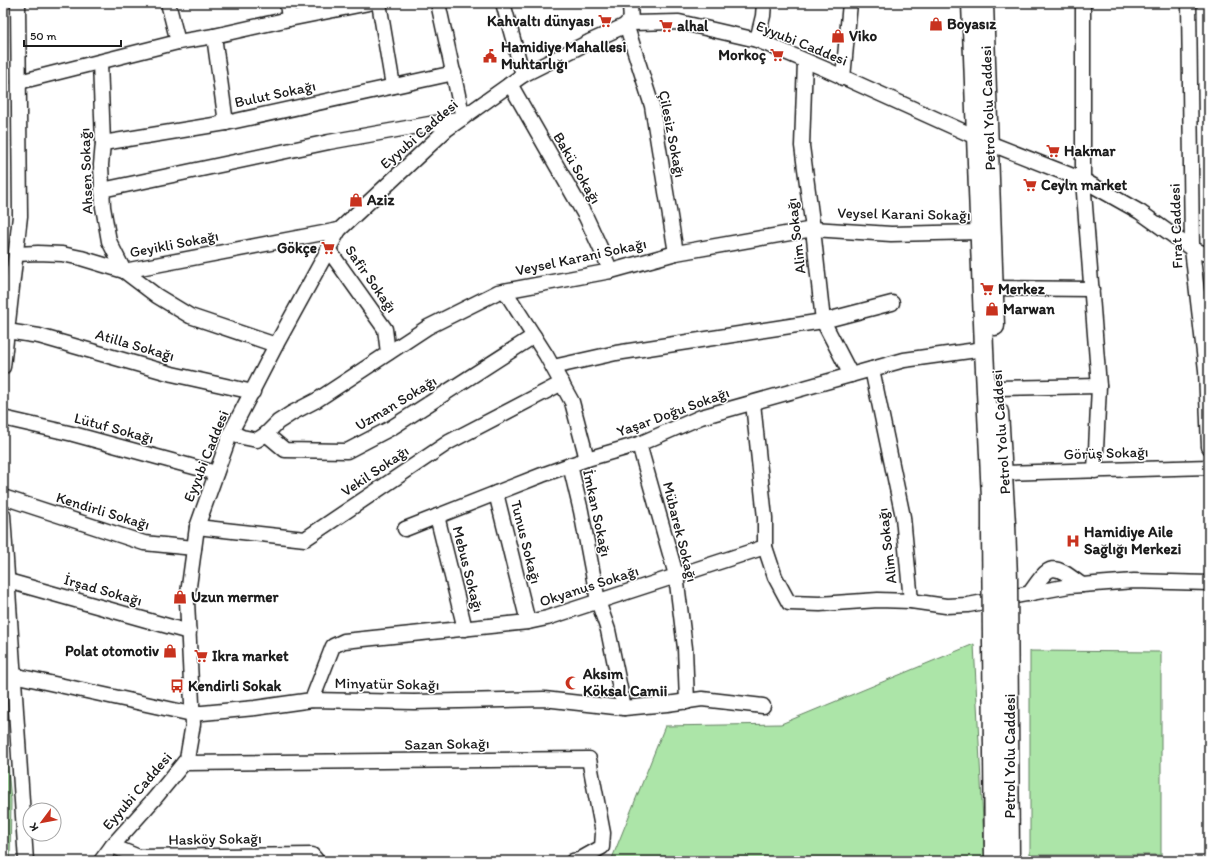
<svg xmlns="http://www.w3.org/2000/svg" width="1212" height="864" font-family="Itim,sans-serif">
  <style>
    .green { fill: #ace5a8; stroke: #648062 }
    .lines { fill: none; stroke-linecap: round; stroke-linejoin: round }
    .minor-casing { stroke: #1c1c1c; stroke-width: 17 }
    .major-casing { stroke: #1c1c1c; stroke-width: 21 }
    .minor { stroke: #fff; stroke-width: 14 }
    .major { stroke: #fff; stroke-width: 18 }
    .major-bridge-casing { stroke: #1c1c1c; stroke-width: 21; stroke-linecap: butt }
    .major-bridge { stroke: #fff; stroke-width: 18 }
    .labels { text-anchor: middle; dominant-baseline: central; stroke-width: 3; stroke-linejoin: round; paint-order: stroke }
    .poi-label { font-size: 15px; font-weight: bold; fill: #1c1c1c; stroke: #fff; text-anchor: start }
    .street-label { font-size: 15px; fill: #1c1c1c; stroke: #fff }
  </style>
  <rect width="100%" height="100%" fill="#fff"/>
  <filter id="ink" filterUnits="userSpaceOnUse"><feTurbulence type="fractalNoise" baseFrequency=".025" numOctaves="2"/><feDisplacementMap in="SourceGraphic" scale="8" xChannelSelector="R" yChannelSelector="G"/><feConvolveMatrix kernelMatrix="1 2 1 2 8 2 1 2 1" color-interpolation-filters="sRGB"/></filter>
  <g filter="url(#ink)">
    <!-- green -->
    <g class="green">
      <path d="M3 62 6 140 5 214 3 231Z"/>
      <path d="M974 644 985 861H611L665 726 781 724Z"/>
      <path d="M1030 651 1161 652V855H1030Z"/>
      <path d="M3 721 11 800 10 861H3Z"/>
    </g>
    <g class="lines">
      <!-- minor casing -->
      <g class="minor-casing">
        <g id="minor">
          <path d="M168 3 178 42"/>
          <path d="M287 3 289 19"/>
          <path d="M379 3 393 86"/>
          <path d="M503 3 523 75"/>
          <path d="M630 3 631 23"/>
          <path d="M1083 3V180L1099 386 1095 471"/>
          <path d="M1189 3 1192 249 1206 370 1209 447"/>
          <path d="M626 24 652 106 676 253"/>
          <path d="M214 36 226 123"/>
          <path d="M757 40 763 16 764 3"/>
          <path d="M805 61 802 146 813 229 823 321 851 375"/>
          <path d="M100 62 103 143 101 165 103 207 109 241 124 271 157 296 190 316 276 345"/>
          <path d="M843 78 850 3"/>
          <path d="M19 82 178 42 214 36 289 19 369 3"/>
          <path d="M510 84 586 217 611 271"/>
          <path d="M103 143 226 123 454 73"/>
          <path d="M102 190 329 142 463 118 438 3"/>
          <path d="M328 249 385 329 388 353"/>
          <path d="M16 254 38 253 62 254 81 258 124 271 339 230"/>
          <path d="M994 288 1092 289"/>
          <path d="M505 291 546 355 572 402 587 459"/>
          <path d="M7 331 39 336 172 374 253 392"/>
          <path d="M3 367 20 216 18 3"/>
          <path d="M553 367 616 353 823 321 892 303"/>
          <path d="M872 369 903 517 911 601"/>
          <path d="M997 388 1099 386"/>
          <path d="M753 403 765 518V547L775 577 789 603 820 604 878 600 911 601 946 606 968 605 1069 586 1134 581 1209 583"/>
          <path d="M3 418 73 434 216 473"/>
          <path d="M231 432 242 437 257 440 266 434 278 422 292 413 317 400 428 327 498 292 611 271 676 253 813 229 891 234 979 232"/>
          <path d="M266 434 285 450 347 451 391 428 534 336"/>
          <path d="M639 444 676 575 685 648 687 702"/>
          <path d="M570 465 581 511 598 601 608 630 624 708"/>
          <path d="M1003 473 1209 467"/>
          <path d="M496 493 528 622"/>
          <path d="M3 497 144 543 194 548"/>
          <path d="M3 515 26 861"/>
          <path d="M437 516 465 629"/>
          <path d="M197 527 305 539 449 442 562 383"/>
          <path d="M405 529 542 475 587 459 639 444 701 417 904 360 984 349"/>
          <path d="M8 581 189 632"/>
          <path d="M1029 594C1051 562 1052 563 1082 585"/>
          <path d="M13 675 192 714 255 708 312 700 414 702 544 699 624 708 667 704 702 699 763 706"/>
          <path d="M312 700 333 646 344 641 528 622 547 618 765 547"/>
          <path d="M184 763 589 759 603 833 602 847 579 860 573 861"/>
          <path d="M112 846 139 857 312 855 317 861"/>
          <path d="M101 861 112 846 155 798 187 759 193 724 187 601 197 527 231 432 276 345 339 230 447 129 523 75 589 42 631 23 679 22 757 40 825 69 989 143 1083 180 1140 212 1192 249 1209 255"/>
        </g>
      </g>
      <!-- major casing -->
      <g class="major-casing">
        <g id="major">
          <path d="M971 3 984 349 991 498V529"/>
          <path d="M984 3 995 326"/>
          <path d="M999 412 1006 524"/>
        </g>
      </g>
      <!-- minor -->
      <use href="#minor" class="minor"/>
      <!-- major -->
      <use href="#major" class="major"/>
      <!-- major-bridge casing -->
      <g class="major-bridge-casing">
        <g id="major-bridge">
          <path d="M1006 524 1008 579 1010 861"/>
          <path d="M991 529 994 861"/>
        </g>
      </g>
      <!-- major-bridge -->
      <use href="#major-bridge" class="major-bridge"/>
    </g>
  </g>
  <!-- icons -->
  <defs>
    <g id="supermarket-bare" transform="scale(1.08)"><path d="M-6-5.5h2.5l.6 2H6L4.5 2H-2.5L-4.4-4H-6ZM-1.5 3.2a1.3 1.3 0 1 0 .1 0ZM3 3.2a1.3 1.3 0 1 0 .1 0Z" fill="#c8321e" stroke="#fff" stroke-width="2.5" paint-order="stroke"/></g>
    <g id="shop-bare" transform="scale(1.08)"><path d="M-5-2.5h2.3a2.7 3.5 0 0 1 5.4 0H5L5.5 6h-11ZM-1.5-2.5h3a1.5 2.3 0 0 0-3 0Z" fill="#c8321e" stroke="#fff" stroke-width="2.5" paint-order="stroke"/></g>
    <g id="civic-bare" transform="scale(1.08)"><path d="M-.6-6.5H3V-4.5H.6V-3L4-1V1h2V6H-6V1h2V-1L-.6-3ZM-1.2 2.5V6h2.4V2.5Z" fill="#c8321e" stroke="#fff" stroke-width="2.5" paint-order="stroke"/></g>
    <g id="hospital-bare" transform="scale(1.08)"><path d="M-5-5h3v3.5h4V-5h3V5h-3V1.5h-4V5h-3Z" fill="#c8321e" stroke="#fff" stroke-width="2.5" paint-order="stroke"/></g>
    <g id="mosque-bare" transform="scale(1.08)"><path d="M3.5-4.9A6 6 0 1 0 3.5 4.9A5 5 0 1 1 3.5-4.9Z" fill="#c8321e" stroke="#fff" stroke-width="2.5" paint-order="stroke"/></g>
    <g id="bus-bare" transform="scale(1.08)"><path d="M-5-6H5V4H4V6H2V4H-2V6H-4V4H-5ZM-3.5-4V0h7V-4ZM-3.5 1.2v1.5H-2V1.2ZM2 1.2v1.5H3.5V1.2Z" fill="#c8321e" stroke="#fff" stroke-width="2.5" paint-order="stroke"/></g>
  </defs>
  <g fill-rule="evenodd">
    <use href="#supermarket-bare" x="605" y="21"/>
    <use href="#shop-bare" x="936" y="24"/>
    <use href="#supermarket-bare" x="666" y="26"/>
    <use href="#shop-bare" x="838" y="36"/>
    <use href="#supermarket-bare" x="777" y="55"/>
    <use href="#civic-bare" x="490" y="56"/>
    <use href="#supermarket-bare" x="1053" y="151"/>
    <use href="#supermarket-bare" x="1030" y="185"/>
    <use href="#shop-bare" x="356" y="200"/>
    <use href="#supermarket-bare" x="328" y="248"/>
    <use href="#supermarket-bare" x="987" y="289"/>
    <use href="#shop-bare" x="992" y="309"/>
    <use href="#hospital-bare" x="1073" y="541"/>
    <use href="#shop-bare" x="180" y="597"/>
    <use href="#shop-bare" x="170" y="651"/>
    <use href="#supermarket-bare" x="201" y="656"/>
    <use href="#mosque-bare" x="572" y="683"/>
    <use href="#bus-bare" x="177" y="686"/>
  </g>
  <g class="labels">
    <!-- poi labels -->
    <g class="poi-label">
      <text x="594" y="21" text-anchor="end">Kahvaltı dünyası</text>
      <text x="947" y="24">Boyasız</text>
      <text x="677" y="26">alhal</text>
      <text x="849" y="36">Viko</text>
      <text x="501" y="47">Hamidiye Mahallesi<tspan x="501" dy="17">Muhtarlığı</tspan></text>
      <text x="766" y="55" text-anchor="end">Morkoç</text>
      <text x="1064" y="151">Hakmar</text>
      <text x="1041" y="185">Ceyln market</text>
      <text x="367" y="200">Aziz</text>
      <text x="317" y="248" text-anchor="end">Gökçe</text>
      <text x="998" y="289">Merkez</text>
      <text x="1003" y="309">Marwan</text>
      <text x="1084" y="532">Hamidiye Aile<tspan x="1084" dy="17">Sağlığı Merkezi</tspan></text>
      <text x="191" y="597">Uzun mermer</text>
      <text x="159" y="651" text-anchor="end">Polat otomotiv</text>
      <text x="212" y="656">Ikra market</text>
      <text x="583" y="674">Aksım<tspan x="583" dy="17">Köksal Camii</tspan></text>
      <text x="188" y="686">Kendirli Sokak</text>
    </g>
    <!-- street labels -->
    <g class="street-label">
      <text transform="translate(802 43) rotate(22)">Eyyubi Caddesi</text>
      <text transform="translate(275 94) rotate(-12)">Bulut Sokağı</text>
      <text transform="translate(988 108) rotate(-92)">Petrol Yolu Caddesi</text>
      <text transform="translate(419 134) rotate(-41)">Eyyubi Caddesi</text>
      <text transform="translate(672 134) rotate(79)">Çilesiz Sokağı</text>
      <text transform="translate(577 168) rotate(60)">Bakü Sokağı</text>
      <text transform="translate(86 171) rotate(-92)">Ahsen Sokağı</text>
      <text transform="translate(904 214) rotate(1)">Veysel Karani Sokağı</text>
      <text transform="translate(1176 226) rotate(-92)">Fırat Caddesi</text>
      <text transform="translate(796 236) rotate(-97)">Alim Sokağı</text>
      <text transform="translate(174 244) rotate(-11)">Geyikli Sokağı</text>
      <text transform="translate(581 257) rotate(-12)">Veysel Karani Sokağı</text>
      <text transform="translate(371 279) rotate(55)">Safir Sokağı</text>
      <text transform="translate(135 345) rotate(16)">Atilla Sokağı</text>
      <text transform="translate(396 403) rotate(-31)">Uzman Sokağı</text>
      <text transform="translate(673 412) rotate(-20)">Yaşar Doğu Sokağı</text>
      <text transform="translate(114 428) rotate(15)">Lütuf Sokağı</text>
      <text transform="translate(1001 432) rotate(-94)">Petrol Yolu Caddesi</text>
      <text transform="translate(1106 453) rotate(-2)">Görüş Sokağı</text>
      <text transform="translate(206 456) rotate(-68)">Eyyubi Caddesi</text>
      <text transform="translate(375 471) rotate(-34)">Vekil Sokağı</text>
      <text transform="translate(103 511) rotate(17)">Kendirli Sokağı</text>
      <text transform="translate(597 513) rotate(78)">İmkan Sokağı</text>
      <text transform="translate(680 532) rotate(76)">Mübarek Sokağı</text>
      <text transform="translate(526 542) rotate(76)">Tunus Sokağı</text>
      <text transform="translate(887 546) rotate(-97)">Alim Sokağı</text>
      <text transform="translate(468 569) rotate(76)">Mebus Sokağı</text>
      <text transform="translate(589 586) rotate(-18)">Okyanus Sokağı</text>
      <text transform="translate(103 590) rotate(16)">İrşad Sokağı</text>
      <text transform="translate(387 684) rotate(1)">Minyatür Sokağı</text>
      <text transform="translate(447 744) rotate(-1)">Sazan Sokağı</text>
      <text transform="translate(1010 756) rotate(-90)">Petrol Yolu Caddesi</text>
      <text transform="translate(137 791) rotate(-49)">Eyyubi Caddesi</text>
      <text transform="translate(215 839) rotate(-1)">Hasköy Sokağı</text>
    </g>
  </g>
  <!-- margin -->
  <rect width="1212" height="864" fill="none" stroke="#fff" stroke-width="16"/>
  <rect x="8" y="8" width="1196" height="848" fill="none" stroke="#1c1c1c" stroke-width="1.5" filter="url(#ink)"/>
  <!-- north arrow -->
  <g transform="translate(42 822) rotate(238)"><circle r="19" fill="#ffffff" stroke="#a4a4a4"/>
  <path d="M0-3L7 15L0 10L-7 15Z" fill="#c8321e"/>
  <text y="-6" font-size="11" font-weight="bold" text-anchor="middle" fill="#1c1c1c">K</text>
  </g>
  <!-- scale -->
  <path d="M24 40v6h97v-6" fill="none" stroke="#1c1c1c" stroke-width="2"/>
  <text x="30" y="40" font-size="12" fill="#1c1c1c" stroke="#ffffff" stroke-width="3" paint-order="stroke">50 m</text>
</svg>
